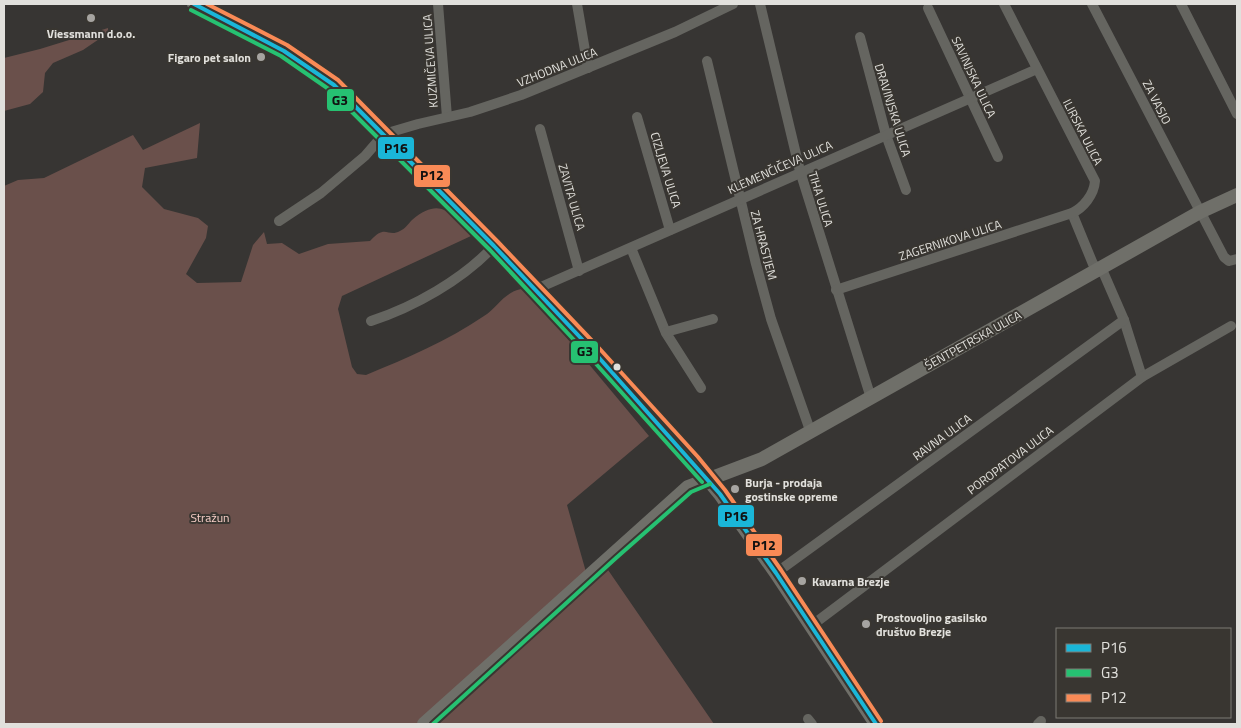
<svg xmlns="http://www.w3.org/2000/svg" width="1241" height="728" font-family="'Titillium Web',sans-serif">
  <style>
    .green { fill: #6a504b }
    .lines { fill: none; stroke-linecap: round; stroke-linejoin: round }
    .street { stroke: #656560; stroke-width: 10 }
    .secondary { stroke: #6f6f69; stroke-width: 14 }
    .bus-1-casing { stroke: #393631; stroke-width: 8 }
    .bus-2-casing { stroke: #393631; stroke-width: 8 }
    .bus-3-casing { stroke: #393631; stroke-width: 8 }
    .bus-1 { stroke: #1ab6d8; stroke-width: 4 }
    .bus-2 { stroke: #26c172; stroke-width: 4 }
    .bus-3 { stroke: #f98a56; stroke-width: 4 }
    .poi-dot { fill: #a6a4a1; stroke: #393631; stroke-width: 2 }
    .bus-dot { fill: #e1e0dc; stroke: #393631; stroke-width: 2 }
    .labels { text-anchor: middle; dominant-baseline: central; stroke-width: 4; stroke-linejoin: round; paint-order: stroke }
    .poi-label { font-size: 12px; font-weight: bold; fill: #e1e0dc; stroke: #393631; text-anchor: start }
    .street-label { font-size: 12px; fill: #e1e0dc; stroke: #393631 }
    .park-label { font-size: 12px; fill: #f9d0c9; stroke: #393631 }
    .line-badge { stroke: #393631; stroke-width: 2 }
    .pale-badge-label { font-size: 14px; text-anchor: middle; font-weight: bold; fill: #111 }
  </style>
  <rect width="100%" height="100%" fill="#373533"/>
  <!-- green -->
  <g class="green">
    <path d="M108 28V33L83 50 53 63 45 73 43 92 30 104 4 111V58L40 49Z"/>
    <path d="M200 123 197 158 145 168 142 187 164 209 198 218 208 226 206 238 186 274 197 283 241 282 253 245 264 232 267 244 282 243 299 254 328 244 370 241C386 223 387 238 400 231 405 229 408 224 412 220 441 196 451 213 471 236L342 296 338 309 352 367 357 374 366 375C407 358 447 341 484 316 498 307 503 293 521 289L531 295 649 436 567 505 588 579 606 567 714 724H4V186L18 180 44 178 133 135 143 150Z"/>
  </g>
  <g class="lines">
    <!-- street -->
    <g class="street">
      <path d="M438 4 447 117"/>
      <path d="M577 4 588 68"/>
      <path d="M760 4 800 171 871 398"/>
      <path d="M1092 4 1224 257 1229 261 1237 259"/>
      <path d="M1181 4 1237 114"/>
      <path d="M928 8 998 157"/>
      <path d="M860 37 886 135 906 190"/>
      <path d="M707 61 756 264 771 319 811 433"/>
      <path d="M637 117 670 230"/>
      <path d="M540 129 579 271"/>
      <path d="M1072 213 1093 264 1104 274 1124 320 1142 377"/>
      <path d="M279 221 321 193 365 156 384 134 418 124 470 112 521 95 675 32 733 4"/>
      <path d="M631 248 666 333 701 388"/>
      <path d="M534 290 1037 69"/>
      <path d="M836 290 1072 213C1083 208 1094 195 1095 181L1004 4"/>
      <path d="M371 321C414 307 462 280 494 246"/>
      <path d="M666 332 713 319"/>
      <path d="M776 573 1124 320"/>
      <path d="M811 626 1142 377 1231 326"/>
      <path d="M808 719 812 724"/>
      <path d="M1038 724 1041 721"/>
    </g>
    <!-- secondary -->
    <g class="secondary">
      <path d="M194 4 284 51 334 85 494 246 593 351 693 461 720 494 776 573 876 724"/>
      <path d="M424 724 688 487 762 459 1200 212 1237 195"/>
    </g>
    <!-- bus-1 casing -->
    <g class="bus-1-casing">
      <path id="bus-1" d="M194 4 284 51 334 85 494 246 593 351 720 494 776 573 876 724"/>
    </g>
    <!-- bus-2 casing -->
    <g class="bus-2-casing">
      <g id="bus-2">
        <path d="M191 10 281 56 330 90 490 250 588 355 702 482"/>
        <path d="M433 724 616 558 691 492 710 484"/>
      </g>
    </g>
    <!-- bus-3 casing -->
    <g class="bus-3-casing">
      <path id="bus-3" d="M207 4 287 45 338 80 498 242 598 347 698 457 725 490 781 570 881 721"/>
    </g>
    <!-- bus-1 -->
    <use href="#bus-1" class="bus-1"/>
    <!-- bus-2 -->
    <use href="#bus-2" class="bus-2"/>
    <!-- bus-3 -->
    <use href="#bus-3" class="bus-3"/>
  </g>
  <!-- markers -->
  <g class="poi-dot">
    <circle cx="91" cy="18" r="5"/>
    <circle cx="261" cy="57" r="5"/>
    <circle cx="735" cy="489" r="5"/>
    <circle cx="802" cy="581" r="5"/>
    <circle cx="866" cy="624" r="5"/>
  </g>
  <circle class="bus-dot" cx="617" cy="367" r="4.5"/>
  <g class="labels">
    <!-- poi labels -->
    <g class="poi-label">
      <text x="91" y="33" text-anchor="middle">Viessmann d.o.o.</text>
      <text x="251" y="57" text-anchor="end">Figaro pet salon</text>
      <text x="745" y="482">Burja - prodaja<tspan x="745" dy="14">gostinske opreme</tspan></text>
      <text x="812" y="581">Kavarna Brezje</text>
      <text x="876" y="617">Prostovoljno gasilsko<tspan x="876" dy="14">društvo Brezje</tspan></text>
    </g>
    <!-- street labels -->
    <g class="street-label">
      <text transform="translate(430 61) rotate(-94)">KUZMIČEVA ULICA</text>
      <text transform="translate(557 67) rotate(-22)">VZHODNA ULICA</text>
      <text transform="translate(974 77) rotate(65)">SAVINJSKA ULICA</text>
      <text transform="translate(1157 102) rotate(63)">ZA VASJO</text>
      <text transform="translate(893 110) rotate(73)">DRAVINJSKA ULICA</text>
      <text transform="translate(1083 132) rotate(63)">ILIRSKA ULICA</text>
      <text transform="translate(780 167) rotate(-24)">KLEMENČIČEVA ULICA</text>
      <text transform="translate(666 170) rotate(73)">CIZLJEVA ULICA</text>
      <text transform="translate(572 197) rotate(74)">ZAVITA ULICA</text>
      <text transform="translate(821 199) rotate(73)">TIHA ULICA</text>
      <text transform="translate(950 240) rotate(-18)">ZAGERNIKOVA ULICA</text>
      <text transform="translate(764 245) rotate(75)">ZA HRASTJEM</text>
      <text transform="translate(973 340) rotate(-29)">ŠENTPETRSKA ULICA</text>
      <text transform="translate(942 437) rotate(-36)">RAVNA ULICA</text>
      <text transform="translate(1010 460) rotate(-37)">POROPATOVA ULICA</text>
    </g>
    <!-- park labels -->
    <g class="park-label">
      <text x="210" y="517">Stražun</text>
    </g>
  </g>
  <g class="line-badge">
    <rect x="326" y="88" width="29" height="24" rx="5" fill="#26c172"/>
    <rect x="377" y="136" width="38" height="24" rx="5" fill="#1ab6d8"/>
    <rect x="413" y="164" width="38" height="24" rx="5" fill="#f98a56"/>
    <rect x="570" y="340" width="29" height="24" rx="5" fill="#26c172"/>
    <rect x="717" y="504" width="38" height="24" rx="5" fill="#1ab6d8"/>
    <rect x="745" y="533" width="38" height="24" rx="5" fill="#f98a56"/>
  </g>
  <g class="pale-badge-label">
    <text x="340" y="105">G3</text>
    <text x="396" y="153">P16</text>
    <text x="432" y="180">P12</text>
    <text x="585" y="356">G3</text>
    <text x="736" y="521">P16</text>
    <text x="764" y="550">P12</text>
  </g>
  <!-- border -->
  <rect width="1241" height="728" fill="none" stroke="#e1e0dc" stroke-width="10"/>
  <!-- legend -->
  <rect x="1056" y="628" width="175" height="90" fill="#393631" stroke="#7c7a75"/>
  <rect x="1066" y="644" width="25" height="8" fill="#1ab6d8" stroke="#7c7a75"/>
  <text x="1101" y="653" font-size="15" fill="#e1e0dc">P16</text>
  <rect x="1066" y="669" width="25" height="8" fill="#26c172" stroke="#7c7a75"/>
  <text x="1101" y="678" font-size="15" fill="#e1e0dc">G3</text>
  <rect x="1066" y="694" width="25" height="8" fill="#f98a56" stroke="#7c7a75"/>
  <text x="1101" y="703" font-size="15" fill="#e1e0dc">P12</text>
</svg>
